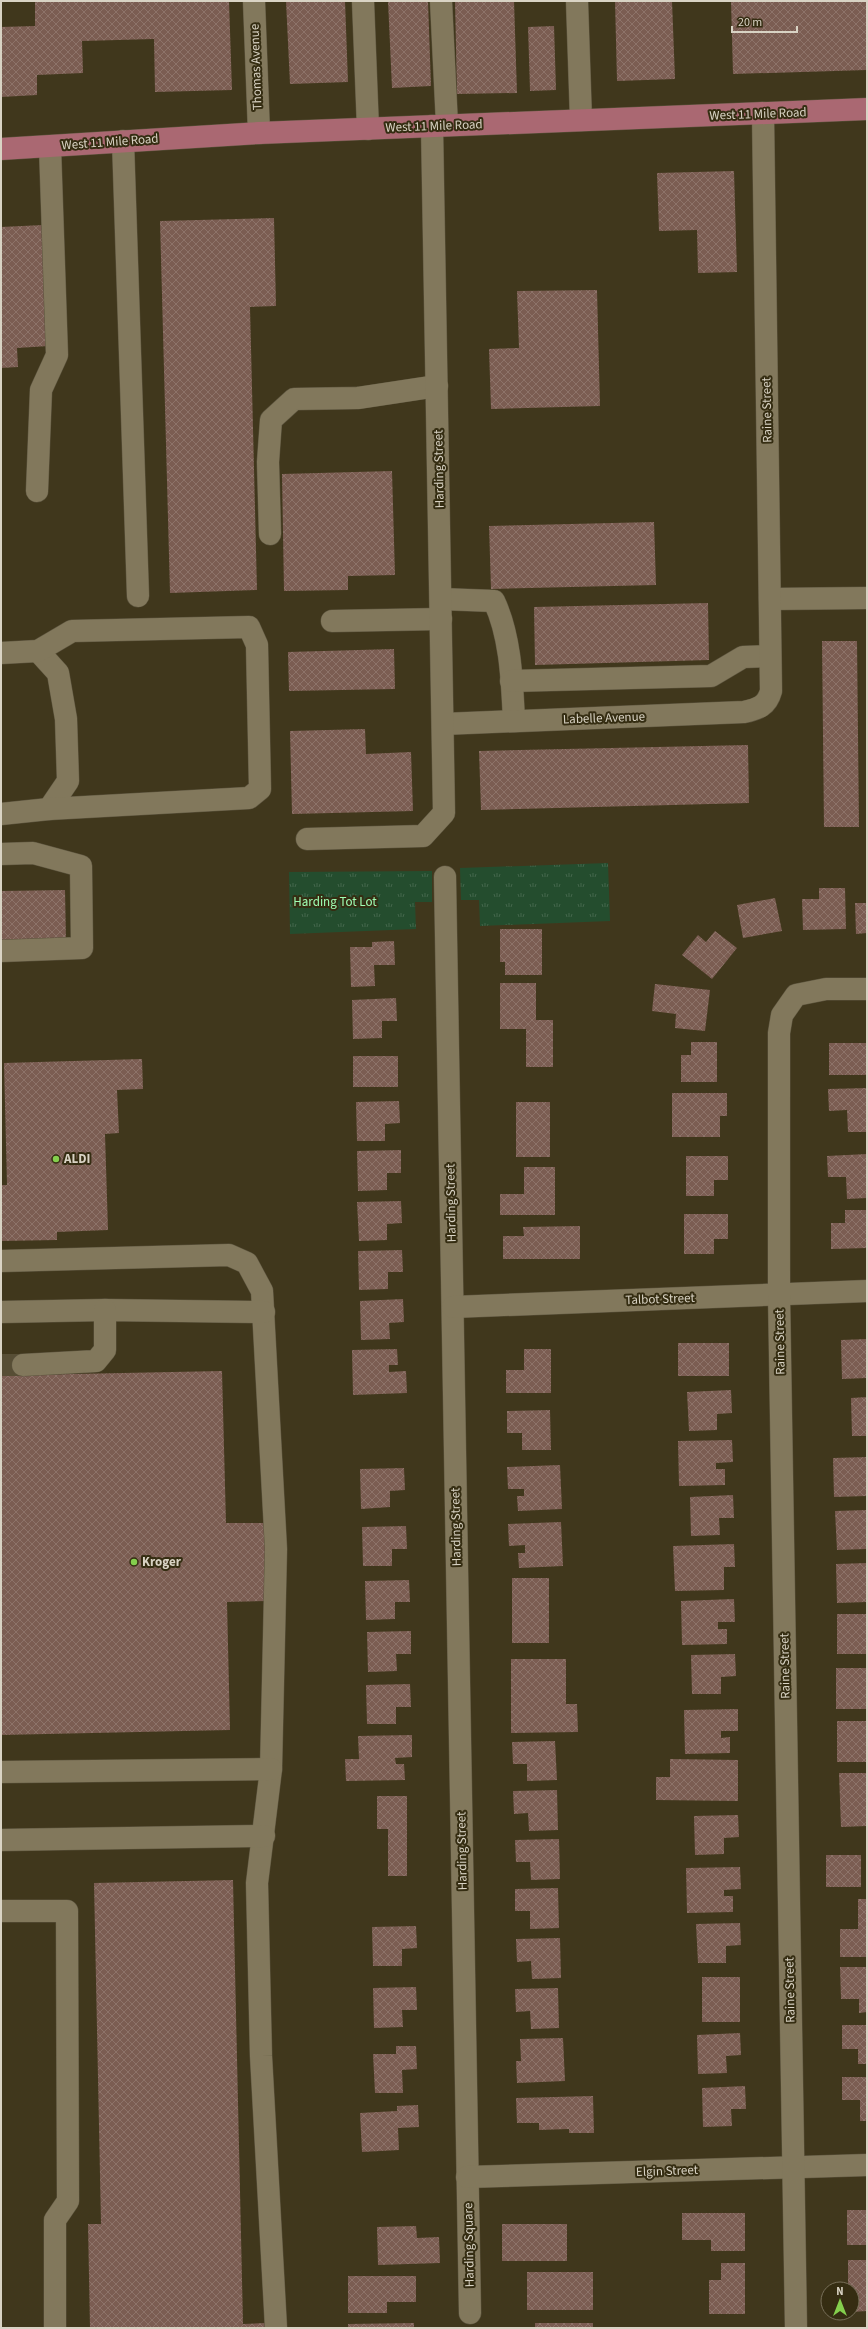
<svg xmlns="http://www.w3.org/2000/svg" width="868" height="2329" font-family="'Source Sans 3',sans-serif">
  <style>
    .park { fill: url(#park-tufts) }
    .building { fill: url(#building-cross-hatch) }
    .lines { fill: none; stroke-linecap: round; stroke-linejoin: round }
    .minor-tunnel { stroke: #574e35; stroke-width: 22; stroke-dasharray: 22 11; stroke-linecap: butt }
    .minor-casing { stroke: #5c543e; stroke-width: 23 }
    .major-casing { stroke: #5c543e; stroke-width: 23 }
    .minor { stroke: #82785c; stroke-width: 22 }
    .major { stroke: #aa6872; stroke-width: 22 }
    .poi-dot { fill: #84cf4d; stroke: #352d12; stroke-width: 1.5 }
    .labels { text-anchor: middle; dominant-baseline: central; stroke-width: 4; stroke-linejoin: round; paint-order: stroke }
    .street-label { font-size: 13px; fill: #d9d3c4; stroke: #352d12 }
    .park-label { font-size: 13px; fill: #9efeb4; stroke: #352d12 }
    .poi-label { font-size: 13px; font-weight: bold; fill: #d9d3c4; stroke: #352d12; text-anchor: start }
  </style>
  <defs>
    <pattern id="park-tufts" width="24" height="20" patternUnits="userSpaceOnUse"><rect width="24" height="20" fill="#244d2e"/><path d="M3 7l-1-3M5 7V3M7 7l1-3M15 17l-1-3M17 17v-4M19 17l1-3" fill="none" stroke="#43664b"/></pattern>
    <pattern id="building-cross-hatch" width="8" height="8" patternUnits="userSpaceOnUse"><rect width="8" height="8" fill="#7b5d52"/><path d="M0 0l8 8M0 8l8-8" fill="none" stroke="#8d7369"/></pattern>
  </defs>
  <rect width="100%" height="100%" fill="#40371c"/>
  <!-- park -->
  <g class="park">
    <path d="M608 863 610 921 480 926 479 900H461L460 868Z"/>
    <path d="M432 871V902H415L416 929 290 934 289 872Z"/>
  </g>
  <!-- building -->
  <g class="building">
    <path d="M35 1H229L232 90 155 92 154 39 82 41 83 73 37 75V95L1 97V27L35 26Z"/>
    <path d="M286 1H345L348 82 290 84Z"/>
    <path d="M388 1H428L431 86 392 88Z"/>
    <path d="M455 1H514L517 93 457 94Z"/>
    <path d="M615 1H672L675 79 617 81Z"/>
    <path d="M731 1H867V70L733 74Z"/>
    <path d="M554 26 556 90 530 91 528 27Z"/>
    <path d="M734 171 737 272 698 273 697 230 659 231 657 173Z"/>
    <path d="M274 218 276 306 250 307 257 590 170 593 160 221Z"/>
    <path d="M43 225 49 346 17 348 18 367 1 368V227Z"/>
    <path d="M597 290 600 406 491 409 489 349 519 348 517 291Z"/>
    <path d="M392 471 395 575 348 576V590L284 591 282 474Z"/>
    <path d="M654 522 656 585 491 589 489 526Z"/>
    <path d="M708 603 709 660 535 665 534 607Z"/>
    <path d="M822 641H857L859 827H824Z"/>
    <path d="M394 649 395 689 289 691 288 652Z"/>
    <path d="M365 729 366 754 411 752 413 811 292 814 290 731Z"/>
    <path d="M748 745 749 803 481 810 479 751Z"/>
    <path d="M819 888H845L846 929 803 930 802 899H819Z"/>
    <path d="M65 890 66 941 1 943V891Z"/>
    <path d="M775 898 782 931 743 938 737 905Z"/>
    <path d="M855 903H867V933L856 934Z"/>
    <path d="M500 929H542V975H505V962H500Z"/>
    <path d="M715 931 737 948 712 979 682 955 698 935 706 942Z"/>
    <path d="M394 941 395 965H374L375 986 351 987 350 947H372V942Z"/>
    <path d="M500 983H536V1020H553V1067H526V1029H500Z"/>
    <path d="M655 984 710 990 705 1031 675 1028 676 1014 652 1011Z"/>
    <path d="M396 998 397 1021H382V1038L353 1039 352 1000Z"/>
    <path d="M691 1042H717V1082H681V1055H691Z"/>
    <rect x="829" y="1043" width="38" height="32"/>
    <rect x="353" y="1056" width="45" height="31"/>
    <path d="M142 1059 143 1089 117 1090 119 1133 105 1134 108 1230 57 1232V1240L1 1241V1185H7L4 1063Z"/>
    <path d="M867 1088V1132H848L847 1110 829 1111 828 1089Z"/>
    <path d="M672 1093H727V1116H720V1137H672Z"/>
    <path d="M399 1101 400 1123 385 1124V1141H357L356 1102Z"/>
    <rect x="516" y="1102" width="34" height="55"/>
    <path d="M401 1150V1173H387V1190L358 1191 357 1151Z"/>
    <path d="M867 1154V1198L847 1199 846 1177H828L827 1156Z"/>
    <path d="M686 1156H728V1180H714V1196H686Z"/>
    <path d="M524 1167H555V1215H500V1194H524Z"/>
    <path d="M401 1201 402 1223 387 1224V1240L359 1241 357 1202Z"/>
    <path d="M845 1210H867V1248L831 1249V1223H845Z"/>
    <path d="M684 1214H728V1239H714V1254H684Z"/>
    <path d="M580 1226V1259H503V1236H524L523 1227Z"/>
    <path d="M402 1250 403 1272H388V1289L359 1290 358 1251Z"/>
    <path d="M403 1299 404 1322 389 1323 390 1339 361 1340 360 1301Z"/>
    <path d="M867 1339V1378L842 1379 841 1340Z"/>
    <rect x="678" y="1343" width="51" height="33"/>
    <path d="M397 1349 398 1365H389V1372L406 1371 407 1393 353 1395 352 1350Z"/>
    <path d="M524 1349H551V1393H506V1370H524Z"/>
    <path d="M1 1359H23L24 1375 222 1371 226 1523H266L268 1601 227 1602 230 1730 1 1735Z"/>
    <path d="M731 1390 732 1413 717 1414V1430L689 1431 687 1392Z"/>
    <path d="M867 1397V1436H852L851 1398Z"/>
    <path d="M550 1410 551 1450H522V1433H507V1411Z"/>
    <path d="M732 1440 733 1462 716 1463V1469H725V1485L679 1486 678 1441Z"/>
    <path d="M867 1457V1496L834 1497 833 1458Z"/>
    <path d="M560 1465 562 1509 518 1511 517 1496H524V1489H508L507 1467Z"/>
    <path d="M404 1468 405 1490 390 1491V1507L361 1509 360 1469Z"/>
    <path d="M733 1495 734 1518H719L720 1535 691 1536 690 1497Z"/>
    <path d="M867 1510V1549L837 1550 835 1511Z"/>
    <path d="M561 1522 563 1566 519 1568 518 1553H525V1545L509 1546 508 1524Z"/>
    <path d="M406 1526 407 1549H392V1566H363L362 1527Z"/>
    <path d="M734 1544 735 1567H724V1590L675 1591 673 1546Z"/>
    <path d="M867 1563V1602L837 1603 836 1564Z"/>
    <rect x="512" y="1578" width="37" height="65"/>
    <path d="M409 1580 410 1602H395V1619L366 1620 365 1581Z"/>
    <path d="M734 1599 735 1622H718V1629H727V1644L682 1645 681 1601Z"/>
    <rect x="837" y="1614" width="30" height="40"/>
    <path d="M411 1631V1654H396L397 1671 368 1672 367 1632Z"/>
    <path d="M735 1654 736 1676 721 1677V1694H692L691 1655Z"/>
    <path d="M511 1659H566V1704H577L578 1732 511 1733Z"/>
    <rect x="836" y="1668" width="31" height="41"/>
    <path d="M410 1684 411 1707H396V1724H367L366 1685Z"/>
    <path d="M738 1709V1731H721V1738L730 1737V1753L685 1754 684 1710Z"/>
    <rect x="837" y="1721" width="30" height="41"/>
    <path d="M412 1735V1757L395 1758 396 1764H404L405 1780 346 1781 345 1759H359L358 1736Z"/>
    <path d="M555 1741 557 1780 527 1781V1764H513L512 1742Z"/>
    <path d="M670 1759 738 1760V1801L656 1800V1777H670Z"/>
    <path d="M839 1773H867V1826L841 1827Z"/>
    <path d="M557 1790 558 1830 529 1831 528 1813 514 1814 513 1791Z"/>
    <path d="M377 1796H407V1876H388V1829H377Z"/>
    <path d="M738 1815 739 1837 724 1838V1854L695 1855 694 1816Z"/>
    <path d="M559 1839 560 1879 531 1880 530 1862H516L515 1840Z"/>
    <rect x="826" y="1855" width="35" height="32"/>
    <path d="M740 1867 741 1889 724 1890V1896H733V1912L687 1913 686 1868Z"/>
    <path d="M233 1880 243 2324 266 2323V2328H90L88 2224H101L94 1883Z"/>
    <path d="M558 1888 559 1928 530 1929V1911H515V1889Z"/>
    <path d="M858 1899H867V1957H840V1929H858Z"/>
    <path d="M740 1923 741 1945 726 1946V1963H698L696 1924Z"/>
    <path d="M416 1926 417 1948 402 1949V1966H373L372 1927Z"/>
    <path d="M560 1938 561 1978 532 1979 531 1961 517 1962 516 1939Z"/>
    <path d="M840 1967H867V2012L859 2013V1999H841Z"/>
    <rect x="702" y="1977" width="38" height="45"/>
    <path d="M416 1987 417 2010H402L403 2027 374 2028 373 1988Z"/>
    <path d="M558 1988 559 2028 531 2029 530 2011 516 2012 515 1989Z"/>
    <path d="M842 2025H867V2064H858V2049H842Z"/>
    <path d="M740 2033 741 2055 726 2056 727 2073 698 2074 697 2035Z"/>
    <path d="M563 2038 565 2081 517 2083 516 2061H521L520 2039Z"/>
    <path d="M396 2046H416L417 2069 402 2070 403 2093H375L373 2054H396Z"/>
    <path d="M842 2077H867V2121H860V2100H842Z"/>
    <path d="M745 2086 746 2109H731L732 2126 703 2127 702 2088Z"/>
    <path d="M593 2096 594 2133H569V2129L539 2130V2123H517L516 2098Z"/>
    <path d="M418 2105 419 2127 398 2128 399 2150 362 2152 360 2113 397 2111V2106Z"/>
    <rect x="847" y="2210" width="20" height="35"/>
    <path d="M682 2213H745V2251H711V2240H682Z"/>
    <rect x="502" y="2224" width="65" height="37"/>
    <path d="M416 2226 417 2238 439 2237 440 2263 378 2265 377 2227Z"/>
    <path d="M848 2260H867V2311L852 2312V2289H848Z"/>
    <path d="M721 2263H745V2314H709V2280H721Z"/>
    <rect x="527" y="2272" width="66" height="38"/>
    <path d="M348 2276H416V2302H387V2313H348Z"/>
    <path d="M414 2323V2328H348V2324Z"/>
    <rect x="535" y="2323" width="58" height="5"/>
  </g>
  <g class="lines">
    <!-- minor-tunnel -->
    <path class="minor-tunnel" d="M1 1365H23"/>
    <!-- minor casing -->
    <g class="minor-casing">
      <g id="minor">
        <path d="M254 1 259 133"/>
        <path d="M363 1 368 129"/>
        <path d="M441 1 447 125"/>
        <path d="M577 1 581 120"/>
        <path d="M123 141 138 596"/>
        <path d="M37 491 41 390 57 355 50 147"/>
        <path d="M270 534 268 462 271 420 294 399 358 398 437 386"/>
        <path d="M441 599 494 601C511 637 512 682 514 721"/>
        <path d="M770 599 867 598"/>
        <path d="M332 621 441 619"/>
        <path d="M38 651 58 673 66 719 68 781 49 809"/>
        <path d="M1 653 38 651 72 631 249 627 257 645 260 789 249 798 49 809 1 814"/>
        <path d="M511 681 711 676 743 657 770 656"/>
        <path d="M443 724 744 712C758 709 767 706 771 691L763 113"/>
        <path d="M307 839 423 836 444 813 432 126"/>
        <path d="M1 854 33 853 81 866 82 948 1 951"/>
        <path d="M445 877 470 2313"/>
        <path d="M1 1261 229 1255 247 1263 262 1291 276 1549 271 1769 257 1883 261 2056 276 2328"/>
        <path d="M453 1307 867 1291"/>
        <path d="M1 1312 105 1310 264 1312"/>
        <path d="M23 1365 96 1361 105 1350V1310"/>
        <path d="M1 1772 271 1769"/>
        <path d="M1 1840 264 1836"/>
        <path d="M1 1911H67L68 2201 55 2220V2328"/>
        <path d="M467 2177 867 2165"/>
        <path d="M796 2328 779 1294V1033L782 1015 796 995 826 989H867"/>
      </g>
    </g>
    <!-- major casing -->
    <g class="major-casing">
      <path id="major" d="M1 149 259 133 867 109"/>
    </g>
    <!-- minor -->
    <use href="#minor" class="minor"/>
    <!-- major -->
    <use href="#major" class="major"/>
  </g>
  <!-- markers -->
  <g class="poi-dot">
    <circle cx="56" cy="1159" r="4"/>
    <circle cx="134" cy="1562" r="4"/>
  </g>
  <g class="labels">
    <!-- street labels -->
    <g class="street-label">
      <text transform="translate(256 67) rotate(-92)">Thomas Avenue</text>
      <text transform="translate(758 114) rotate(-2)">West 11 Mile Road</text>
      <text transform="translate(434 126) rotate(-2)">West 11 Mile Road</text>
      <text transform="translate(110 142) rotate(-4)">West 11 Mile Road</text>
      <text transform="translate(767 410) rotate(-91)">Raine Street</text>
      <text transform="translate(439 469) rotate(-91)">Harding Street</text>
      <text transform="translate(604 718) rotate(-2)">Labelle Avenue</text>
      <text transform="translate(451 1203) rotate(-91)">Harding Street</text>
      <text transform="translate(660 1299) rotate(-2)">Talbot Street</text>
      <text transform="translate(780 1342) rotate(-91)">Raine Street</text>
      <text transform="translate(456 1527) rotate(-91)">Harding Street</text>
      <text transform="translate(785 1666) rotate(-91)">Raine Street</text>
      <text transform="translate(462 1851) rotate(-91)">Harding Street</text>
      <text transform="translate(790 1990) rotate(-91)">Raine Street</text>
      <text transform="translate(667 2171) rotate(-2)">Elgin Street</text>
      <text transform="translate(469 2245) rotate(-91)">Harding Square</text>
    </g>
    <!-- park labels -->
    <g class="park-label">
      <text x="335" y="902">Harding Tot Lot</text>
    </g>
    <!-- poi labels -->
    <g class="poi-label">
      <text x="64" y="1159">ALDI</text>
      <text x="142" y="1562">Kroger</text>
    </g>
  </g>
  <!-- border -->
  <rect width="868" height="2329" fill="none" stroke="#d9d3c4" stroke-width="4"/>
  <!-- north arrow -->
  <g transform="translate(840 2301)"><circle r="19" fill="#352d12" stroke="#776f59"/>
  <path d="M0-3L7 15L0 10L-7 15Z" fill="#84cf4d"/>
  <text y="-6" font-size="11" font-weight="bold" text-anchor="middle" fill="#d9d3c4">N</text>
  </g>
  <!-- scale -->
  <path d="M732 26v6h65v-6" fill="none" stroke="#d9d3c4" stroke-width="2"/>
  <text x="738" y="26" font-size="12" fill="#d9d3c4" stroke="#352d12" stroke-width="3" paint-order="stroke">20 m</text>
</svg>
